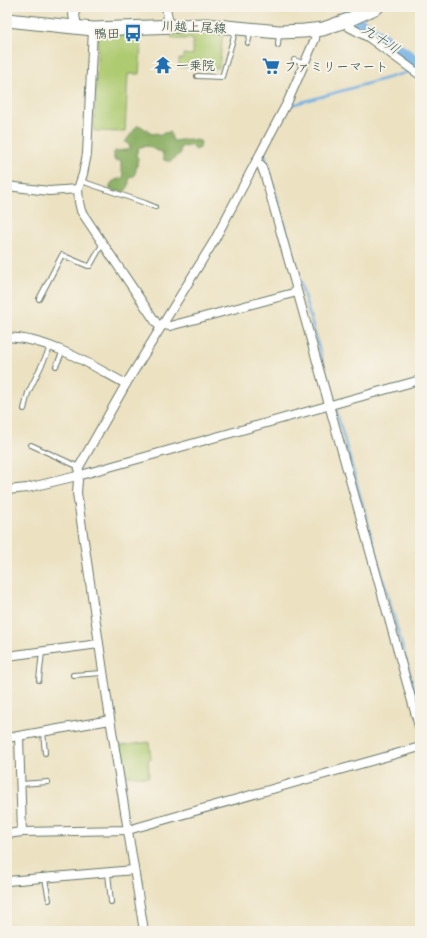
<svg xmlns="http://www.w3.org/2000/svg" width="427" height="938" font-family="Itim,'Klee One',sans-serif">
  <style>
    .green { fill: #afcb72; stroke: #678453 }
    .forest { fill: #8baf64; stroke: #55764c }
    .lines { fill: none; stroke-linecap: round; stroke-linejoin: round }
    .stream { stroke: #72b0e4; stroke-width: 2.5 }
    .river { stroke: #72b0e4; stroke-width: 14 }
    .service-casing { stroke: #677766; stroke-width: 6 }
    .minor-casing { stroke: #677766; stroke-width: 10 }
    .tertiary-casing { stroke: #677766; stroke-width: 12 }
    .primary-casing { stroke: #677766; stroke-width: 15 }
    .service { stroke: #fff; stroke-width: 4 }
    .minor { stroke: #fff; stroke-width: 8 }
    .tertiary { stroke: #fff; stroke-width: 10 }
    .primary { stroke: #fff; stroke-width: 13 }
    .labels { text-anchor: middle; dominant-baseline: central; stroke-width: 4; stroke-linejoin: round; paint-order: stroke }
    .street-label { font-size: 13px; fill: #1f3d34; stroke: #f7f3e8 }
    .poi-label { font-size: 13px; fill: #1f3d34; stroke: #f7f3e8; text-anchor: start }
    .water-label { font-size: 14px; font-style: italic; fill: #345a60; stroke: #f7f3e8 }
  </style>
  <rect width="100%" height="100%" fill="#f7f3e8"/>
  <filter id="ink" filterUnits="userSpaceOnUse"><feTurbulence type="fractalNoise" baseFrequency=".025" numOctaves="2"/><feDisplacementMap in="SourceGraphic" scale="8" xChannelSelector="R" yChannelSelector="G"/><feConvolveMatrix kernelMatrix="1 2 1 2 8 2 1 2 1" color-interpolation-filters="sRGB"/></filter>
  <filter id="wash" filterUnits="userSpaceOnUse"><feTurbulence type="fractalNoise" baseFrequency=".012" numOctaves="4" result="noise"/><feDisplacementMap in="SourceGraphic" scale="16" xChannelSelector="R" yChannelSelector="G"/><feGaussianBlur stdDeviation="0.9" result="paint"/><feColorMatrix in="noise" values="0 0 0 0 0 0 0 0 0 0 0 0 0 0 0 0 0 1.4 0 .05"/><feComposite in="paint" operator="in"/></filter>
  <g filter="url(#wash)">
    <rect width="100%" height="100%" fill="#ece2c2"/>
    <!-- green -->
    <g class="green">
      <path d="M172 32H204L223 33 219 68 179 67V59H183V54L193 55V39H172Z"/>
      <path d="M142 33 139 74H128L125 132 94 131 98 37 100 35Z"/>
      <path d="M149 742 151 759 148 760 149 777 125 775 120 746Z"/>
    </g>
    <!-- forest -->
    <path class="forest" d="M137 126H141L152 134 157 133 159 136 164 133 170 132 173 141 189 139 200 141 201 142 200 148 196 150 190 145 186 147 183 146 180 149V154C173 157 173 164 164 160L162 152 155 150 149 146 139 147 136 155 138 158C137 164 137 169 134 176 128 178 129 179 129 185 129 187 126 190 124 192L110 190C109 181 115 180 122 178L124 176 121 169V161L114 160V152C119 149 125 152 130 148L129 145 125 142Z"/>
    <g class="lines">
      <!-- stream -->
      <g class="stream">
        <path d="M288 106 412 71"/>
        <path d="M264 152 420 710"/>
      </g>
      <!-- river -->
      <path class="river" d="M349 7 357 22 420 65"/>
    </g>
  </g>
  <g filter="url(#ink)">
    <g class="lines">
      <!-- service casing -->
      <g class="service-casing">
        <g id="service">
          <path d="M248 43 251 30"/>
          <path d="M278 45 279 33"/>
          <path d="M294 60 305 64"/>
          <path d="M197 76 222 77 234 36V29"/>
          <path d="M81 181 145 203 155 207"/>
          <path d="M39 299 62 255 88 266H90L103 243"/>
          <path d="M56 366 63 351"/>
          <path d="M24 409 28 393 51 346"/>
          <path d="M31 445 79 467"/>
          <path d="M73 675 103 673"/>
          <path d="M39 680 42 652"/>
          <path d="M43 732 45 753"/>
          <path d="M21 784 48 782"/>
          <path d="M108 873 111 902"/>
          <path d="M45 879 49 900"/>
        </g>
      </g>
      <!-- minor casing -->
      <g class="minor-casing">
        <g id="minor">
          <path d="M166 7 169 25"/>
          <path d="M346 21 349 27 368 37 420 75"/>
          <path d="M93 29 87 154 83 174 78 189 79 202 81 211 157 324 170 326 297 292"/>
          <path d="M256 162 261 165 265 176 420 730"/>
          <path d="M7 186 49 191 78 189"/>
          <path d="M7 337C51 339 89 364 126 384"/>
          <path d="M7 490 27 488 77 476 420 380"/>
          <path d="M7 656 99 644"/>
          <path d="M19 736 22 832"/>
          <path d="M7 738 110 720"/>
          <path d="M7 834 22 832 128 830 420 747"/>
          <path d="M7 881 134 870"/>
          <path d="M144 931 109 712 77 493 79 467 126 384 214 241 288 101 315 39 316 30"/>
        </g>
      </g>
      <!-- tertiary casing -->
      <g class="tertiary-casing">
        <path id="tertiary" d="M73 7 76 28"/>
      </g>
      <!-- primary casing -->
      <g class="primary-casing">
        <path id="primary" d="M7 20 93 29 206 25 279 32 304 31 323 29 348 20 377 7"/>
      </g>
      <!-- service -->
      <use href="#service" class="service"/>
      <!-- minor -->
      <use href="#minor" class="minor"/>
      <!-- tertiary -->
      <use href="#tertiary" class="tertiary"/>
      <!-- primary -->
      <use href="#primary" class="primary"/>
    </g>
  </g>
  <!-- icons -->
  <defs>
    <g id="bus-bare" transform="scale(1.38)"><path d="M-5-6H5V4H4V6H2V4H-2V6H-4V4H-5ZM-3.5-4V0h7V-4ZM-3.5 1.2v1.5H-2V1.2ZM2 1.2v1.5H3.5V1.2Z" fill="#1f6fb2" stroke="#f7f3e8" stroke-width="2.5" paint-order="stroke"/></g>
    <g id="temple-bare" transform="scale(1.38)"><path d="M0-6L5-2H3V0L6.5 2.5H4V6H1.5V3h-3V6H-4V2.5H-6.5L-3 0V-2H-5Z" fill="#1f6fb2" stroke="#f7f3e8" stroke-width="2.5" paint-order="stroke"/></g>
    <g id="supermarket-bare" transform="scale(1.38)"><path d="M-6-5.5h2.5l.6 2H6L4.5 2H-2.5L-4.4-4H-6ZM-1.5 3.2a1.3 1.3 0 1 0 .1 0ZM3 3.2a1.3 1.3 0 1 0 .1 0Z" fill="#1f6fb2" stroke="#f7f3e8" stroke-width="2.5" paint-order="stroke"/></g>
  </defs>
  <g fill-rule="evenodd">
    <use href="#bus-bare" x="133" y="33"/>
    <use href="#temple-bare" x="163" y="65"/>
    <use href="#supermarket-bare" x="271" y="66"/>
  </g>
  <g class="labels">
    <!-- street labels -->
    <g class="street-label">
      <text transform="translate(194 27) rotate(2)">川越上尾線</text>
    </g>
    <!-- poi labels -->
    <g class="poi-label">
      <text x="120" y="33" text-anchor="end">鴨田</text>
      <text x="176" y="65">一乗院</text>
      <text x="284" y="66">ファミリーマート</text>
    </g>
    <!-- water labels -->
    <g class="water-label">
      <text transform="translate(381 39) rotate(34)">九十川</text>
    </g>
  </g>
  <!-- margin -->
  <rect width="427" height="938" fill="none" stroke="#f7f3e8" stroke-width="24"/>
</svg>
